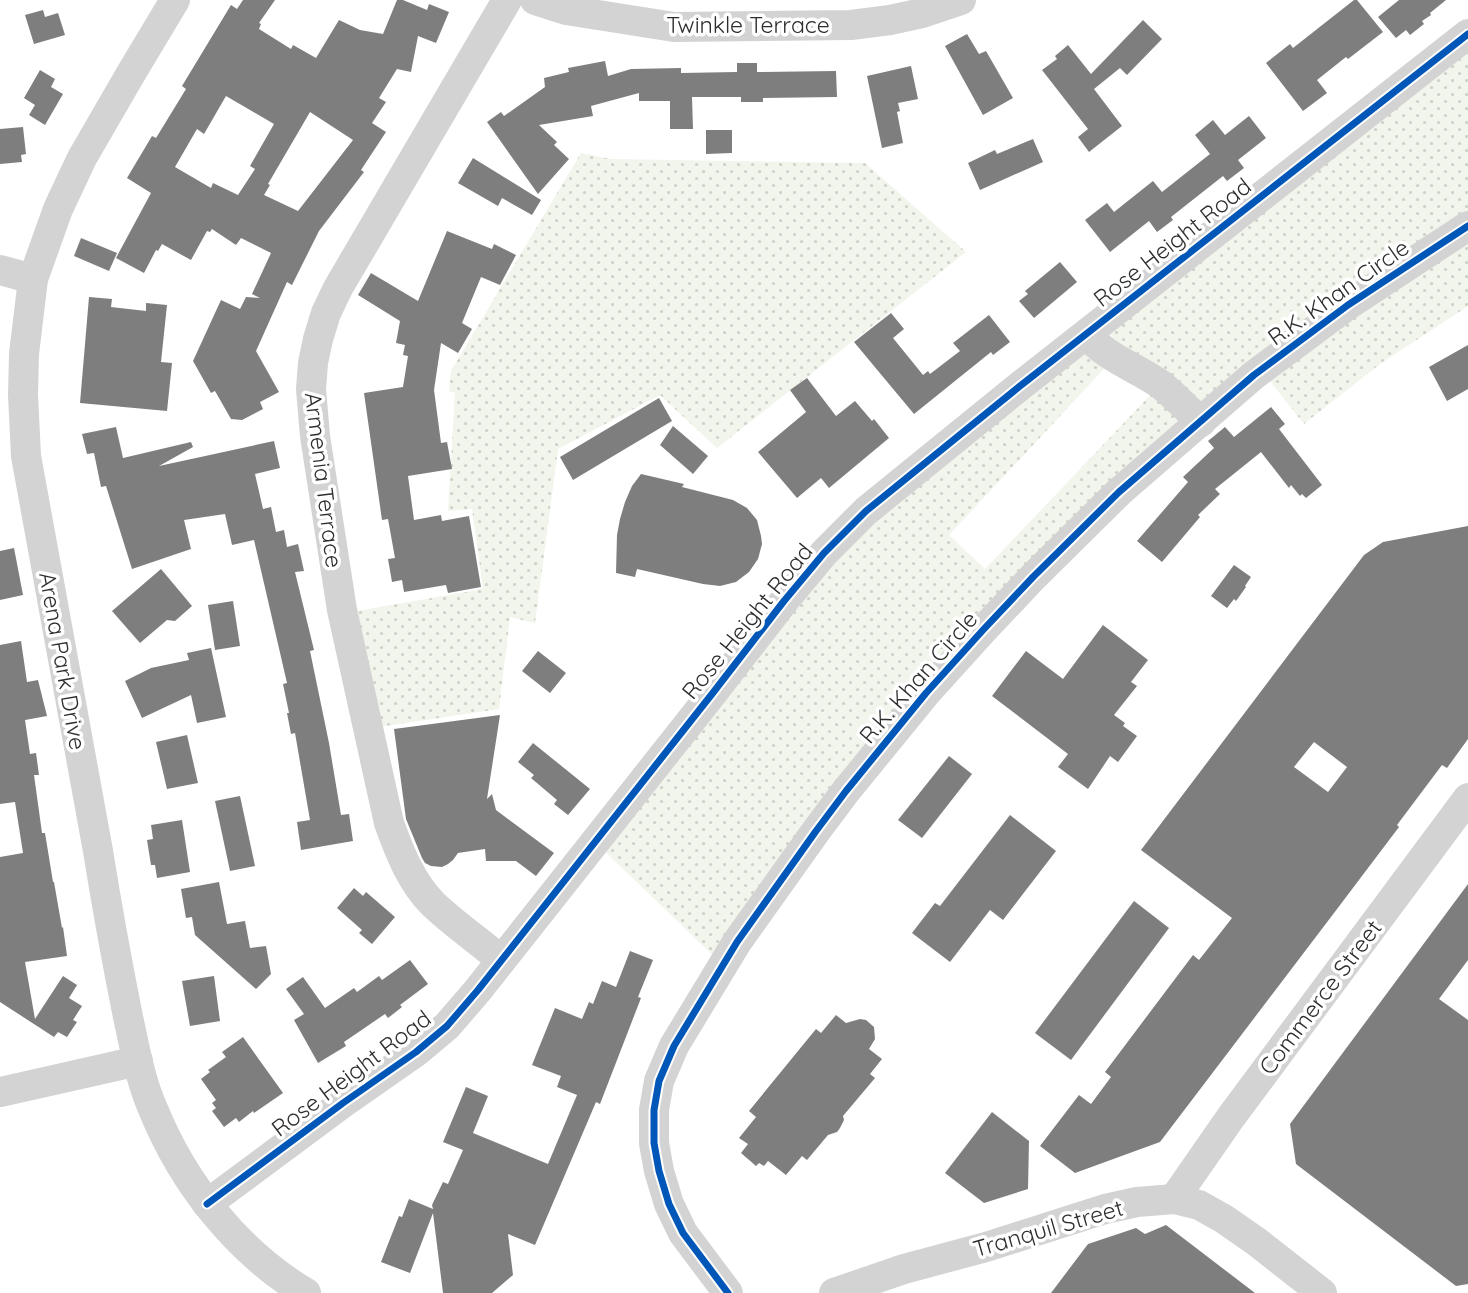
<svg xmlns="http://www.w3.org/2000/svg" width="1468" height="1293" font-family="Quicksand,sans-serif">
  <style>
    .grass { fill: url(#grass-dots); fill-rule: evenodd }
    .building { fill: #7e7e7e; fill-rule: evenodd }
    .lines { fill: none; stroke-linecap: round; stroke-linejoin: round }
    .minor { stroke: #d3d3d3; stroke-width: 30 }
    .cycleway-casing { stroke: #fff; stroke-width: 11 }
    .cycleway { stroke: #0057b8; stroke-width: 7 }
    .labels { text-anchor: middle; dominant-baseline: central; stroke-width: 7; stroke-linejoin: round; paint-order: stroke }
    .street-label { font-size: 23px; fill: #2e2e2e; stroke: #fff }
  </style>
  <defs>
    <pattern id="grass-dots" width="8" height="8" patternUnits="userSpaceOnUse" patternTransform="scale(1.75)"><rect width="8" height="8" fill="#f1f5eb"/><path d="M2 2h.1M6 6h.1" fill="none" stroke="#cfd2ca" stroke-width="1.8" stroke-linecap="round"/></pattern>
  </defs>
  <rect width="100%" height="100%" fill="#fff"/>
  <!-- grass -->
  <g class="grass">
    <path d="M1468 33V306L1380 364 1304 424 1263 372 1032 579 722 964 594 841 823 552ZM1115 357 1160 385 985 569 949 535Z"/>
    <path d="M581 153 611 159 865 163 966 252 717 448 660 395 558 449 535 623 510 617 499 709 379 727 357 611 483 589 472 509 448 511 455 393 449 391 451 371Z"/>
  </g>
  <!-- building -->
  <g class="building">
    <path d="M243 0H275L259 23 261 24 259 29 291 49 293 45 316 58 339 20 360 30 383 34 397 0H403L427 10 429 4 449 12 436 43 418 36 411 72 397 69 379 98 386 102 372 123 386 132 361 170 364 172 319 231 292 285 287 282 256 351 279 392 260 402 263 409 242 420 231 419 215 391 211 393 193 361 221 300 240 309 246 297 260 298 252 294 271 253 241 238 236 245 212 229 210 232 207 231 191 260 162 244 158 251 156 250 144 273 116 258 151 193 127 178 152 136 156 138 186 89 182 86 231 5 237 9ZM226 96 274 124 250 166 255 169 238 195 213 183 211 188 175 167 197 129 204 134ZM310 112 353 140 298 211 264 195 270 185 268 184Z"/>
    <path d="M1354 0H1357L1383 32 1348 59 1346 57 1317 80 1327 93 1303 111 1266 63 1290 44 1293 48Z"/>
    <path d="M1399 0H1446L1430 13 1431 15 1422 21 1424 24 1410 35 1406 30 1396 38 1378 17Z"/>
    <path d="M43 10 45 17 58 13 65 35 34 44 25 15Z"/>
    <path d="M1143 20 1162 39 1127 75 1120 68 1094 89 1122 126 1089 152 1078 137 1088 129 1042 70 1057 59 1055 56 1068 45 1091 74Z"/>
    <path d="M967 34 979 54 986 51 1013 98 983 115 945 46Z"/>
    <path d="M605 61 608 76 631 69 681 68V73L737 72V63H757V72L836 71 837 97 763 98V102H741V97H692L693 129H670V101H639V93L591 106 593 116 539 125 557 142 554 145 569 159 538 194 487 122 501 112 504 116 545 87 544 78 569 72 568 68Z"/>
    <path d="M911 66 918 99 898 103 900 111 897 112 903 143 882 148 867 76Z"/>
    <path d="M40 70 55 79 51 87 63 94 45 125 29 115 35 105 24 98Z"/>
    <path d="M1249 116 1266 138 1238 160 1244 168 1227 181 1223 176 1171 217 1173 220 1157 232 1149 221 1110 252 1085 220 1107 203 1114 212 1153 181 1162 192 1210 154 1195 135 1213 120 1225 135Z"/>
    <path d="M23 127 26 154 21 155 22 162 0 164V129Z"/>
    <path d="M706 130H732V153L706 154Z"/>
    <path d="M1033 139 1043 162 980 190 968 163 995 150 997 154Z"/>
    <path d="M473 158 541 200 532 215 502 198 498 206 458 183Z"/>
    <path d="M447 231 492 249 494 244 516 255 500 285 481 277 462 323 472 329 458 353 441 343 434 390 441 443 447 442 452 469 408 476 414 520 441 515 442 521 469 516 481 587 448 593 446 585 404 592 402 580 392 582 388 559 395 558 388 519 382 520 364 393 403 387 408 356 403 355 405 345 396 343 400 321 358 295 371 273 418 301Z"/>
    <path d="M81 238 117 253 109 271 74 256Z"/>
    <path d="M1060 262 1077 282 1034 318 1019 301 1028 294 1025 291Z"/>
    <path d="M89 297 112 299 111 307 146 311V303L167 305 161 362 172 363 167 411 80 403Z"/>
    <path d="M891 313 904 329 893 338 923 375 928 371 930 374 960 351 953 343 989 315 1010 342 993 355 991 352 914 414 854 342Z"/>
    <path d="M1468 345V389L1447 401 1429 367Z"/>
    <path d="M807 378 836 416 855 401 872 421 874 419 889 438 829 488 821 478 797 498 758 452 806 412 790 390Z"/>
    <path d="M659 398 672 421 573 480 560 457Z"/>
    <path d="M1271 407 1285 424 1279 429 1322 485 1306 498 1302 494 1300 496 1291 485 1289 488 1261 452 1215 489 1220 494 1198 515 1200 517 1162 562 1137 541 1188 482 1183 477 1214 448 1208 441 1225 427 1234 437Z"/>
    <path d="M673 426 708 456 693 474 660 445Z"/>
    <path d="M116 427 123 458 191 442 193 447 159 466 274 441 280 468 255 474 263 509 271 507 276 532 284 530 287 547 298 544 304 571 295 572 314 650 310 651 329 743 341 815 349 814 353 841 301 850 297 822 310 820 295 733 291 734 287 713H289L283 684 287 683 254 540 232 545 225 514 184 520 191 549 132 569 106 486 101 487 94 453 87 454 82 434Z"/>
    <path d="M641 474 684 484 682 487 733 500 747 508 757 520 761 536 762 544 758 559 749 572 736 582 720 586 703 584 637 569 635 577 616 573 617 535 620 519 625 502 632 486Z"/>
    <path d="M1468 526V739L1447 768 1442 765 1397 825 1399 827 1334 913 1160 1142 1075 1173 1040 1146 1079 1095 1091 1104 1111 1077 1105 1072 1193 955 1199 960 1232 918 1141 850 1364 555 1383 542ZM1314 742 1347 767 1328 792 1294 767Z"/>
    <path d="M14 548 23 595 0 600V551Z"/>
    <path d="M1234 565 1251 577 1245 586 1246 587 1236 601 1234 599 1227 608 1211 596Z"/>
    <path d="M161 569 192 606 175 621 167 620 140 643 112 611Z"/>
    <path d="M233 601 240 646 215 650 208 605Z"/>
    <path d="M1103 625 1148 660 1131 682 1137 686 1114 715 1125 723 1123 726 1137 736 1118 762 1110 756 1088 789 1058 767 1068 754 992 696 1026 651 1063 679Z"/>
    <path d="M21 641 27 682 38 680 47 716 25 720 30 754 36 753 39 775H34L42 833H45L53 882H54L62 928 63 927 67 956 25 962 35 1019 63 976 77 985 69 998 82 1006 73 1020 77 1022 67 1037 58 1032 54 1037 0 1002V857L23 853 15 802 0 804V645Z"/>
    <path d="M211 648 226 717 197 723 191 695 142 718 125 681 151 668 189 660 187 653Z"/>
    <path d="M538 651 566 673 550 693 522 671Z"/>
    <path d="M500 715 487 799 492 794 496 810 554 853 536 876 516 861H486L485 849 458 853 453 860 448 864 442 867 431 866 425 863 422 858 406 819 394 729Z"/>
    <path d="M187 735 198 783 167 789 156 742Z"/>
    <path d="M533 743 590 789 568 815 554 804 557 800 531 778 534 775 518 762Z"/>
    <path d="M949 756 972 774 922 838 898 820Z"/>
    <path d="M240 796 255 866 230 871 215 801Z"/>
    <path d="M1010 815 1056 851 1003 920 990 910 950 962 912 933 935 903 940 906Z"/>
    <path d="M182 820 190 872 157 878 155 865H151L147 840 153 839 151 825Z"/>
    <path d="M219 882 227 924 245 921 250 948 266 946 271 974 256 989 195 935 192 917 186 918 181 889Z"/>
    <path d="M1468 884V960L1439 999 1468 1020V1284L1456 1286 1296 1164 1290 1124Z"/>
    <path d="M354 888 363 896 366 892 395 917 372 944 359 933 362 930 337 908Z"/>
    <path d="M1134 901 1169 928 1071 1060 1035 1033Z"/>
    <path d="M630 951 653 960 638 997 641 998 600 1104 596 1102 535 1245 508 1234 513 1275 492 1293H443L433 1213 410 1273 381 1262 399 1216 402 1217 409 1199 433 1209 432 1205 443 1182 448 1184 463 1150 443 1142 466 1087 488 1096 473 1133 548 1164 577 1095 557 1087 561 1076 532 1065 538 1050 555 1008 582 1019 589 1002 593 1004 602 981 616 987Z"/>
    <path d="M410 960 428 984 400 1005 402 1007 388 1018 385 1014 344 1042 346 1046 318 1063 294 1020 304 1014 286 989 303 977 325 1008 354 988 357 992 379 976 382 980Z"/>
    <path d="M214 976 220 1021 190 1026 182 981Z"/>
    <path d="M836 1015 846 1023 860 1019 866 1020 874 1027 875 1039 869 1049 882 1059 870 1074 875 1078 843 1116 844 1120 840 1128 837 1132 828 1135 807 1160 802 1156 786 1175 768 1161 764 1166 759 1163 756 1166 741 1153 748 1144 739 1138 756 1117 749 1111 816 1029 821 1033Z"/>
    <path d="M243 1037 283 1093 254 1113 253 1111 239 1122 236 1118 224 1127 212 1111 216 1108 212 1103 216 1100 201 1079 210 1072 208 1070 226 1057 222 1052Z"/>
    <path d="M992 1112 1029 1141 1028 1189 984 1203 945 1173Z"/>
    <path d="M1166 1225 1255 1293H1051L1088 1244 1136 1228 1145 1234Z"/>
  </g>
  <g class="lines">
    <!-- minor -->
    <g class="minor">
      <path d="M175 0 130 75 82 158 58 209 33 279 24 354 23 395 26 456C49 588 75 719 98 851 107 907 117 962 128 1017 135 1048 140 1080 153 1109 183 1183 237 1252 306 1293"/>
      <path d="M535 0 566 10 674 27 851 25 890 20 922 13 961 0"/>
      <path d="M0 270 33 279"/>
      <path d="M1087 334C1105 358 1136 367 1160 384 1174 395 1187 409 1201 422"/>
      <path d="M501 960C479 941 454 924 433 904 411 882 399 851 389 823L342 610 315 436 311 389 313 363 318 339 326 313 338 288 507 0"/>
      <path d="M0 1092 138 1061"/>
      <path d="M1174 1199 1231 1117 1468 798"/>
      <path d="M207 1204 343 1103 416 1052 447 1026 478 990 712 694 784 601 824 553 866 511 1020 386 1468 34"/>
      <path d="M728 1293 683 1233 669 1204 659 1171 654 1143V1110L659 1081 674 1046 737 942 816 831 846 791 926 693 983 630 1033 577 1119 492 1254 375 1348 305 1468 226"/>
      <path d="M834 1293 904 1269 986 1247 1105 1209 1137 1202 1174 1199 1199 1205 1224 1219 1257 1242 1322 1293"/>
    </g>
    <!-- cycleway casing -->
    <g class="cycleway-casing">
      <g id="cycleway">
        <path d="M207 1204 343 1103 416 1052 447 1026 478 990 712 694 784 601 824 553 866 511 1020 386 1468 34"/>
        <path d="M728 1293 683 1233 669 1204 659 1171 654 1143V1110L659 1081 674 1046 737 942 816 831 846 791 926 693 983 630 1033 577 1119 492 1254 375 1348 305 1468 226"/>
      </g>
    </g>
    <!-- cycleway -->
    <use href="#cycleway" class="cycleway"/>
  </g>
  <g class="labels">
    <!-- street labels -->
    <g class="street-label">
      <text x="748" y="24">Twinkle Terrace</text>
      <text transform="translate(1172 242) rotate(-38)">Rose Height Road</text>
      <text transform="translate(1338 292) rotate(-35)">R.K. Khan Circle</text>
      <text transform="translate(324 480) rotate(83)">Armenia Terrace</text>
      <text transform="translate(747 621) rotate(-51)">Rose Height Road</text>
      <text transform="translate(63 661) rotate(80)">Arena Park Drive</text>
      <text transform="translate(918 677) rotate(-49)">R.K. Khan Circle</text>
      <text transform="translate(1320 997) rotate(-53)">Commerce Street</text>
      <text transform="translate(351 1073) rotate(-37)">Rose Height Road</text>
      <text transform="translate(1048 1228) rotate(-16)">Tranquil Street</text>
    </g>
  </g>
</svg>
